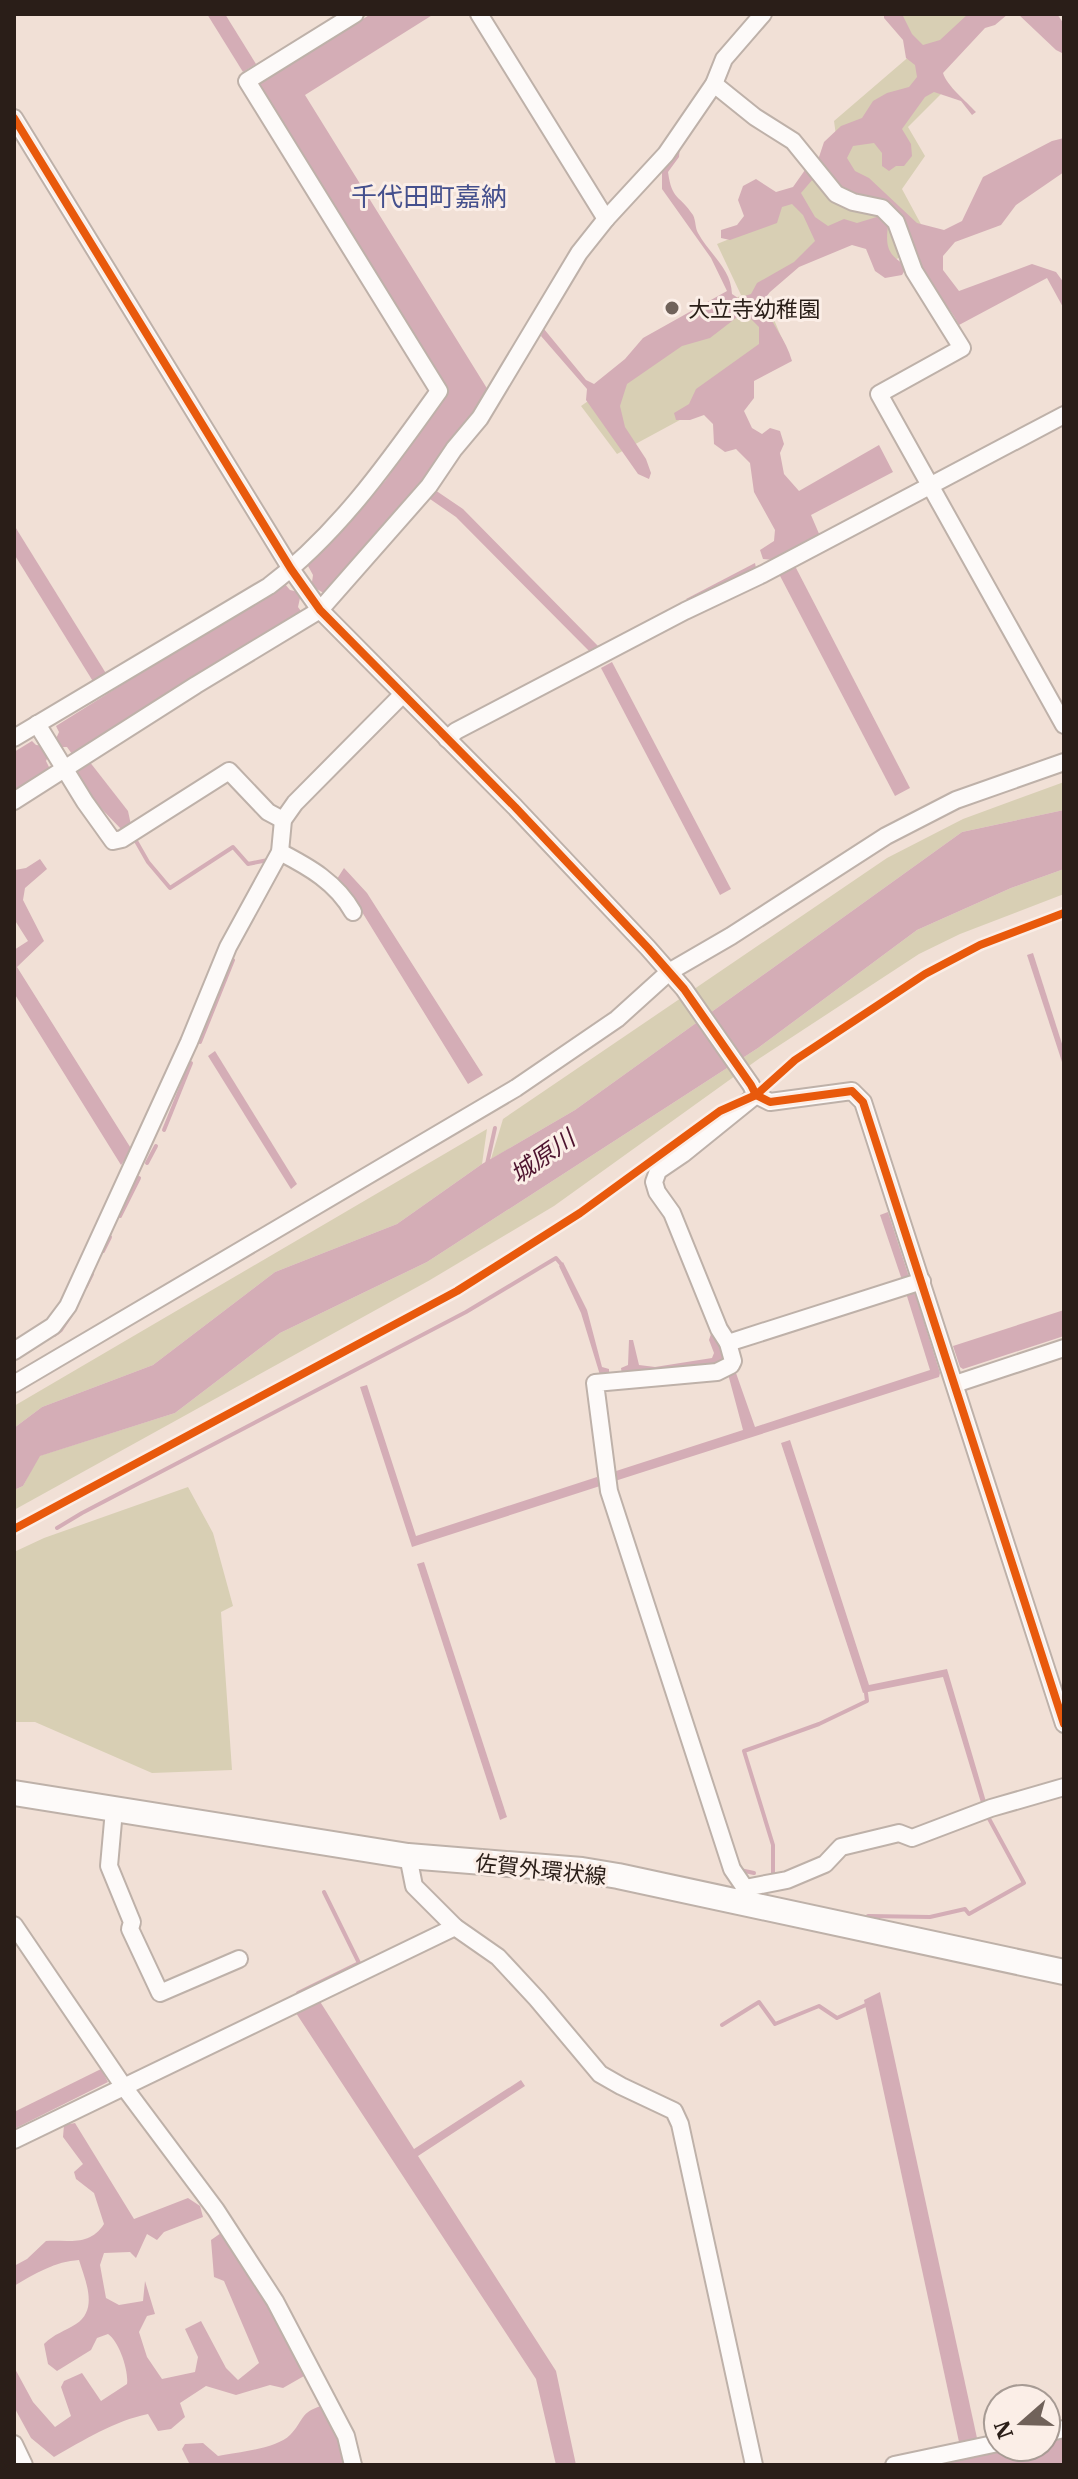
<svg xmlns="http://www.w3.org/2000/svg" width="1078" height="2479" font-family="'IBM Plex Serif','Noto Sans JP',serif">
  <style>
    .green { fill: #d8cfb4 }
    .water { fill: #d4adb6 }
    .lines { fill: none; stroke-linecap: round; stroke-linejoin: round }
    .stream { stroke: #d4adb6; stroke-width: 4 }
    .street-casing { stroke: #beb1a9; stroke-width: 20 }
    .primary-casing { stroke: #beb1a9; stroke-width: 28 }
    .street { stroke: #fdfaf9; stroke-width: 16 }
    .primary { stroke: #fdfaf9; stroke-width: 24 }
    .cycleway-casing { stroke: #fbeee7; stroke-width: 13 }
    .cycleway { stroke: #e8590c; stroke-width: 8 }
    .poi-dot { fill: #70625a; stroke: #fbeee7; stroke-width: 3 }
    .labels { text-anchor: middle; dominant-baseline: central; stroke-width: 6; stroke-linejoin: round; paint-order: stroke }
    .poi-label { font-size: 22px; fill: #2a1e18; stroke: #fbeee7; text-anchor: start }
    .street-label { font-size: 22px; fill: #2a1e18; stroke: #fbeee7 }
    .water-label { font-size: 24px; font-style: italic; fill: #4e142f; stroke: #fbeee7 }
    .quarter-label { font-size: 26px; fill: #45508d; stroke: #fbeee7 }
  </style>
  <rect width="100%" height="100%" fill="#f1e0d6"/>
  <!-- green -->
  <g class="green">
    <path d="M898 14H998L935 72 945 90 908 127 925 156 902 189 930 241 878 269 861 229 759 284 791 360 617 454 581 406 741 295 717 244 774 221 775 200 839 157 834 121 912 54Z"/>
    <path d="M1064 782V810L962 832 575 1110 491 1159 503 1119 887 858 963 819Z"/>
    <path d="M1064 869V894L960 934 919 954 760 1058 554 1206 430 1280 14 1510V1490L23 1486 39 1456 175 1413 280 1333 427 1262 758 1048 917 930 1011 888Z"/>
    <path d="M487 1129 482 1164 397 1224 275 1272 153 1365 42 1407 14 1428V1406Z"/>
    <path d="M188 1487 213 1533 233 1606 221 1612 232 1770 152 1773 35 1722H14V1552L44 1538Z"/>
  </g>
  <!-- water -->
  <g class="water">
    <path d="M207 14H225L256 64 243 72Z"/>
    <path d="M371 14H434L305 95 488 390 421 486 327 595 315 588 300 598 298 607 303 614 72 754 67 747C57 746 50 752 46 761L50 769 14 791V752L32 741 36 745C47 747 55 743 59 732L56 726 284 583 290 590 298 592 312 582 313 575 308 566 385 481 447 390 258 84Z"/>
    <path d="M884 14H902L912 34 923 45 940 40 968 14H1008L995 25 985 28 943 73C947 86 966 101 976 112L972 115 961 101 934 92 925 97 902 129 911 144 912 156 904 166H896L889 171 882 166V153L874 143 853 146 847 158 855 171 869 178 917 223 944 230 962 221 983 177 1052 141 1064 138V172L1016 205 1001 225 955 242 943 256V270L959 291 1032 264 1056 272 1064 283V309L1047 278 959 325C946 300 928 286 905 270L902 275 885 278 875 271 866 249 852 245 799 267 770 292 762 302C771 323 786 339 792 361L754 381V398L744 411 752 428 762 434 770 428 780 431 784 444 780 453 784 474 799 491 879 445 893 472 811 515 820 536 774 560 763 559 760 550 774 541 775 530 754 492 750 463 736 449 725 452 714 444 713 424 704 415 690 420H676L674 413 689 404 696 389 759 344V327L749 317 736 318 710 338 682 346 627 384 620 406 625 427 646 459 651 473 649 479 638 474 586 400 587 389 541 336 544 329 586 380 594 384 625 359 643 338 727 291 711 258 662 189V170L680 146 679 157 668 172C672 201 679 194 693 215 696 221 695 228 698 233 710 255 731 268 732 294L738 298 751 294 757 283 794 262 815 241 803 215 792 204 782 207 777 223 730 240 721 238V230L737 225 744 216 738 200 743 186 756 179 776 192 793 187 805 170 813 179 801 193 815 217 828 226 844 219 857 223 880 216 888 225C886 243 886 253 902 263L914 259C908 239 904 206 880 201 872 199 863 200 855 198 839 192 828 175 817 163L824 142 841 126 862 118 873 101 887 93 909 87 917 77 915 65 906 58 903 40 884 18Z"/>
    <path d="M1018 14H1057L1064 24V54L1056 50Z"/>
    <path d="M435 490 463 509 598 646 669 609 670 614 593 655 456 517 430 499Z"/>
    <path d="M14 525 107 675 94 683 14 554Z"/>
    <path d="M755 563 756 568 692 602 686 599Z"/>
    <path d="M795 566 910 788 895 796 779 574Z"/>
    <path d="M612 662 731 889 720 895 601 668Z"/>
    <path d="M89 761 128 811 131 825 122 830 93 800 75 771Z"/>
    <path d="M1064 810V869L1011 888 917 930 758 1048 427 1262 280 1333 175 1413 40 1456 23 1486 14 1490V1428L42 1407 153 1365 275 1272 397 1224 482 1164 575 1110 962 832Z"/>
    <path d="M40 859 47 869 25 888 23 900 44 941 17 967 132 1150 121 1165 14 993V950L28 941 14 919V869L15 870 26 868Z"/>
    <path d="M344 868 367 893 483 1075 468 1084 354 899 337 879Z"/>
    <path d="M1033 953 1064 1050V1068L1027 955Z"/>
    <path d="M215 1051 297 1184 291 1189 208 1056Z"/>
    <path d="M888 1212 909 1277 902 1280 880 1215Z"/>
    <path d="M563 1262 587 1310 602 1367 609 1369V1374L600 1375 581 1313 559 1266Z"/>
    <path d="M914 1290 940 1373 939 1377 615 1481 613 1472 743 1430 728 1374 622 1375 621 1368 628 1365 629 1340H633L639 1365 655 1367 712 1358 714 1353 709 1340 711 1334 717 1335 732 1371 736 1373 755 1427 930 1370 906 1293Z"/>
    <path d="M1064 1310V1336L963 1369 960 1367 953 1346Z"/>
    <path d="M367 1385 416 1536 597 1477 600 1486 412 1547 360 1387Z"/>
    <path d="M790 1440 869 1685 947 1669 987 1805 982 1806 943 1677 863 1693 781 1443Z"/>
    <path d="M424 1562 507 1817 500 1820 417 1564Z"/>
    <path d="M880 1992 977 2438 959 2442 864 2000Z"/>
    <path d="M319 2000 414 2149 521 2080 525 2086 418 2156 556 2371 576 2465H556L536 2379 296 2013Z"/>
    <path d="M101 2069 108 2082 14 2129V2112Z"/>
    <path d="M75 2123 134 2219 188 2198 200 2206 203 2217 164 2232 157 2240 147 2234 136 2258 130 2252 104 2253 100 2265 106 2298 119 2305 143 2301 145 2281 155 2314 147 2316 139 2332 147 2357 162 2379 195 2372 198 2357 185 2329 201 2321 226 2368 238 2380 259 2363 224 2281 214 2277 211 2240 221 2233 264 2293 304 2370V2376L283 2388 270 2385 236 2395 206 2386 180 2403 185 2417 171 2429 158 2431 148 2414C114 2421 84 2440 54 2457L31 2438 14 2407V2367L33 2402 55 2427 71 2416 61 2387 64 2381 82 2373 101 2401 127 2384C129 2371 119 2341 108 2334L97 2338 91 2350 57 2371 48 2364 44 2344C54 2334 65 2331 76 2324 99 2309 85 2280 79 2260 56 2261 34 2274 14 2286V2266L27 2259 46 2241C70 2240 90 2246 104 2224L94 2193 76 2179 74 2172 83 2164 63 2137 64 2125Z"/>
    <path d="M321 2406 338 2440 344 2465H190L182 2449 185 2444 203 2443 218 2456C238 2452 276 2449 290 2435 304 2421 299 2413 321 2406Z"/>
    <path d="M1064 2438V2465H939L1023 2447H1046V2442Z"/>
  </g>
  <g class="lines">
    <!-- stream -->
    <g class="stream">
      <path d="M136 841 148 862 170 888 233 847 248 864 268 860"/>
      <path d="M200 1042 233 960"/>
      <path d="M164 1130 191 1063"/>
      <path d="M147 1163 156 1146"/>
      <path d="M487 1164 495 1128"/>
      <path d="M120 1216 139 1178"/>
      <path d="M103 1251 110 1237"/>
      <path d="M86 1286 92 1274"/>
      <path d="M54 1335 61 1330 71 1315"/>
      <path d="M57 1528 82 1513 466 1312 556 1258 561 1264"/>
      <path d="M740 1870 754 1873"/>
      <path d="M768 1876 773 1877V1845L744 1751 819 1724 867 1701 866 1693"/>
      <path d="M868 1916 930 1917 965 1909 969 1914 1024 1883 987 1815"/>
      <path d="M298 1993 359 1963 324 1892"/>
      <path d="M722 2025 759 2002 775 2024 819 2006 837 2018 868 2004"/>
    </g>
    <!-- street casing -->
    <g class="street-casing">
      <g id="street">
        <path d="M479 14 606 219"/>
        <path d="M714 84 755 117 793 141 836 194 853 202 882 208 896 222 914 271 962 348 879 394 1064 725"/>
        <path d="M14 118 291 569 320 610 515 807 648 948 684 989 751 1085 756 1095 770 1102 852 1091 863 1102 1064 1724"/>
        <path d="M37 724 85 802 113 841 122 839 229 771 268 812 283 820"/>
        <path d="M14 738 269 586C338 534 389 461 439 391L247 81 355 14"/>
        <path d="M447 739 456 731 685 611 763 574 1064 415"/>
        <path d="M14 801 196 685 320 610 429 486 454 449 480 418 579 253 606 219 666 154 714 84 724 59 763 14"/>
        <path d="M280 852C309 867 336 882 353 912"/>
        <path d="M728 1343 922 1281"/>
        <path d="M14 1351 53 1326 68 1306 189 1042 228 947 280 852 283 820 295 803 402 695"/>
        <path d="M14 1384 516 1088 617 1019 669 972 731 936 886 836 956 800 1064 762"/>
        <path d="M955 1384 1064 1348"/>
        <path d="M114 1810 109 1866 132 1922 130 1929 160 1993 239 1959"/>
        <path d="M408 1856 414 1886 455 1927 498 1957 537 1999 600 2074 621 2086 674 2111 680 2124 754 2465"/>
        <path d="M745 1888 787 1880 825 1864 841 1847 899 1833 912 1838 991 1808 1064 1787"/>
        <path d="M738 1902 745 1888 732 1869 609 1491 595 1383 717 1372 731 1365 733 1361 728 1343 719 1329 672 1213 657 1192 654 1182 658 1171 683 1154 756 1095"/>
        <path d="M14 1925 124 2087 216 2210 275 2301 346 2436 353 2465"/>
        <path d="M14 2140 455 1927"/>
        <path d="M1046 2433 1064 2429"/>
        <path d="M14 2444 24 2465"/>
        <path d="M894 2465 998 2443"/>
      </g>
    </g>
    <!-- primary casing -->
    <g class="primary-casing">
      <path id="primary" d="M14 1793 408 1856 582 1870 618 1876 1064 1972"/>
    </g>
    <!-- street -->
    <use href="#street" class="street"/>
    <!-- primary -->
    <use href="#primary" class="primary"/>
    <!-- cycleway casing -->
    <g class="cycleway-casing">
      <g id="cycleway">
        <path d="M14 118 291 569 320 610 515 807 648 948 684 989 751 1085 756 1095 770 1102 852 1091 863 1102 1064 1724"/>
        <path d="M14 1529 457 1291 580 1213 720 1111 756 1095 795 1060 925 974 980 945 1064 913"/>
      </g>
    </g>
    <!-- cycleway -->
    <use href="#cycleway" class="cycleway"/>
  </g>
  <!-- markers -->
  <circle class="poi-dot" cx="672" cy="308" r="8"/>
  <g class="labels">
    <!-- poi labels -->
    <g class="poi-label">
      <text x="688" y="308">大立寺幼稚園</text>
    </g>
    <!-- street labels -->
    <g class="street-label">
      <text transform="translate(541 1869) rotate(6)">佐賀外環状線</text>
    </g>
    <!-- water labels -->
    <g class="water-label">
      <text transform="translate(542 1156) rotate(-35)">城原川</text>
    </g>
    <!-- quarter labels -->
    <g class="quarter-label">
      <text x="429" y="196">千代田町嘉納</text>
    </g>
  </g>
  <!-- border -->
  <rect width="1078" height="2479" fill="none" stroke="#2a1e18" stroke-width="32"/>
  <!-- north arrow -->
  <g transform="translate(1022 2423) rotate(250)"><circle r="38" fill="#fbeee7" stroke="#a79b94" stroke-width="2"/>
  <path d="M0-6L14 30L0 20L-14 30Z" fill="#70625a"/>
  <text y="-12" font-size="22" font-weight="bold" text-anchor="middle" fill="#2a1e18">N</text>
  </g>
</svg>
